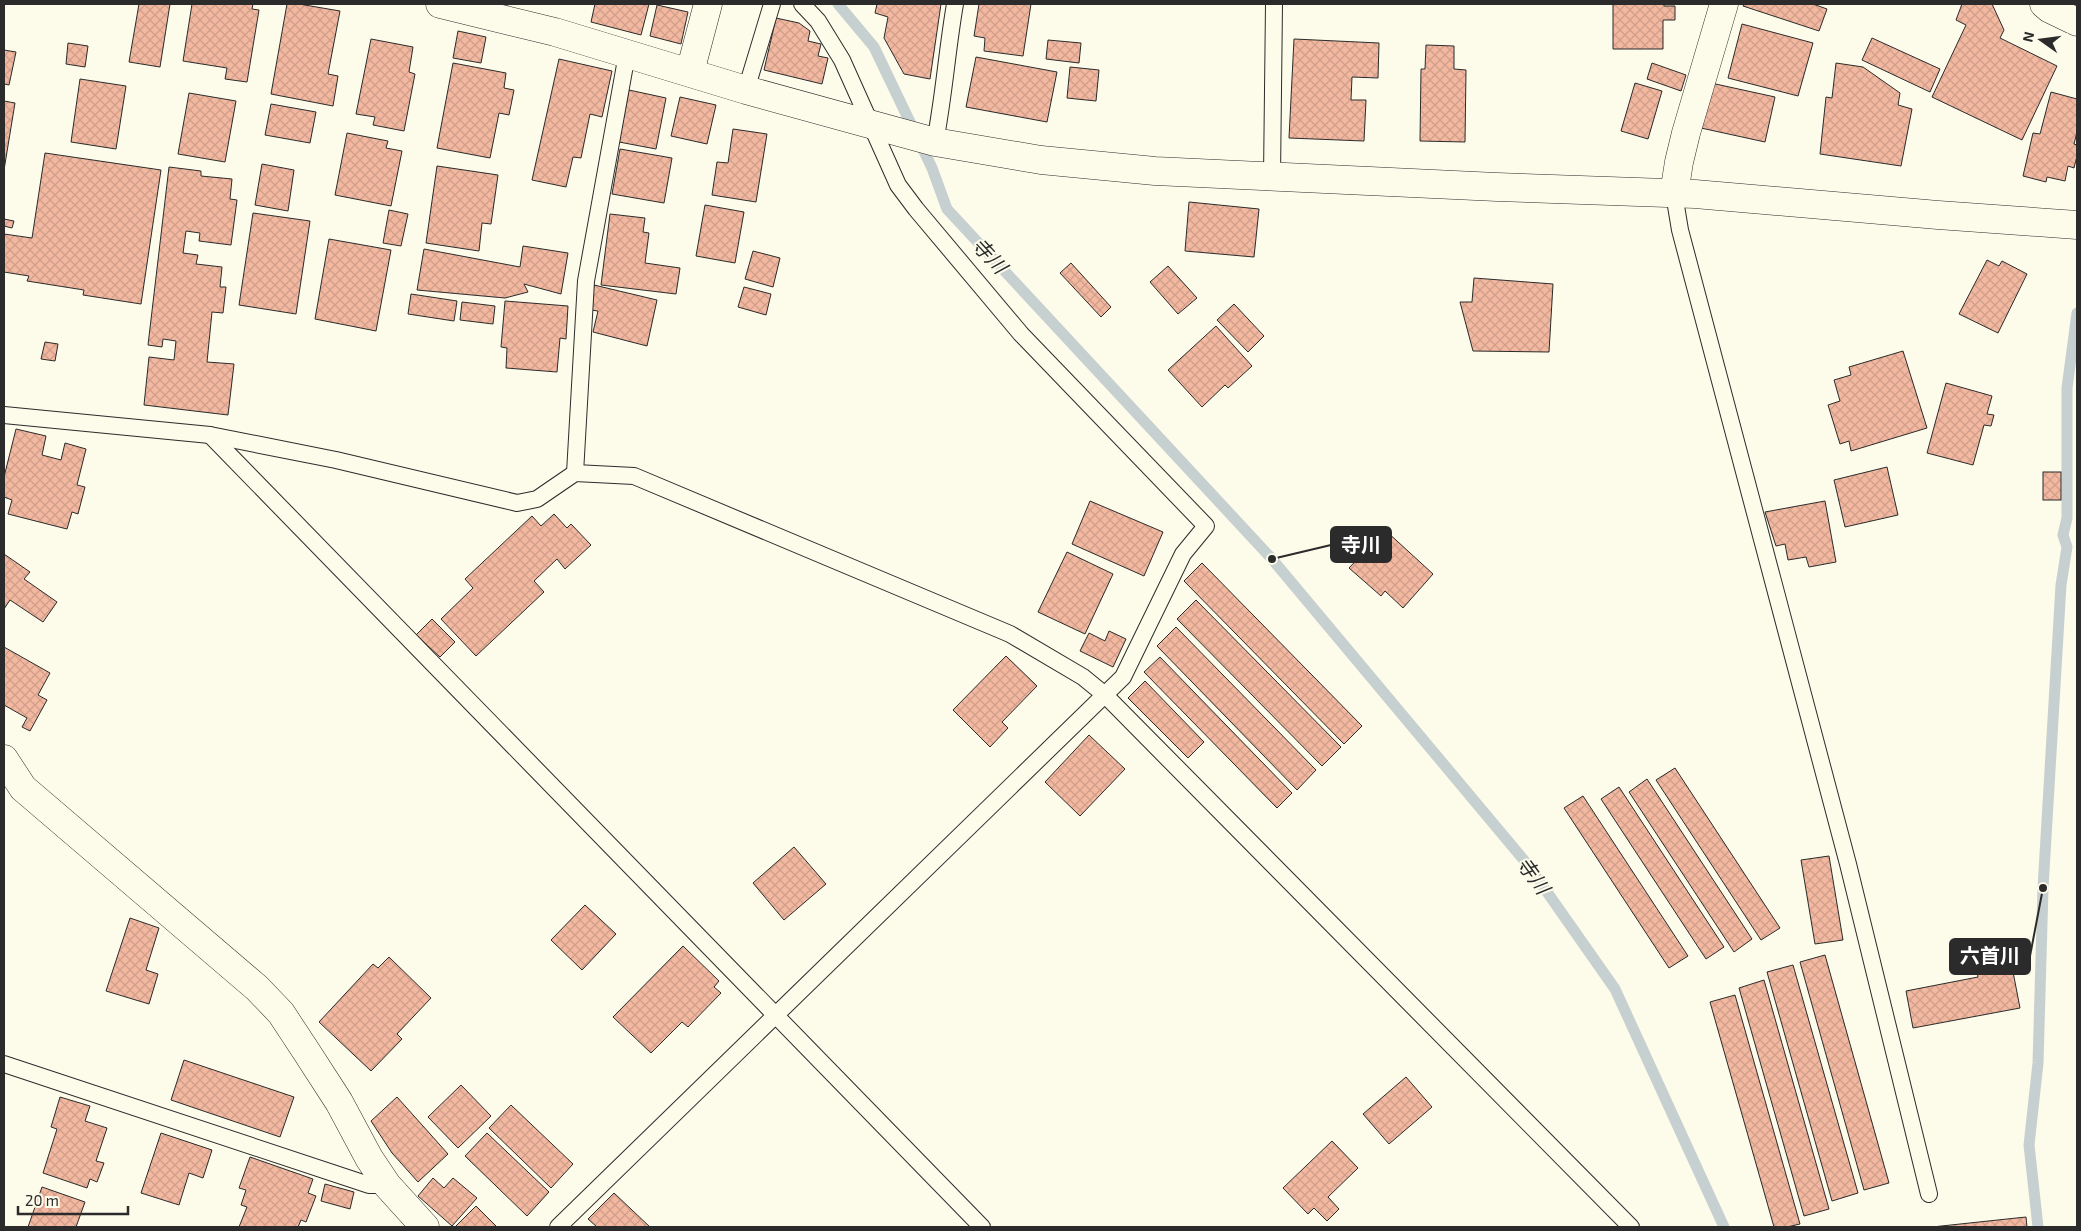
<svg xmlns="http://www.w3.org/2000/svg" width="2081" height="1231" font-family="'Exo 2','Noto Sans JP',sans-serif">
  <style>
    .lines { fill: none; stroke-linecap: round; stroke-linejoin: round }
    .stream { stroke: #c7d0d0; stroke-width: 11 }
    .building { fill: url(#building-cross-hatch); stroke: #2b2b2b }
    .service-casing { stroke: #2b2b2b; stroke-width: 18 }
    .minor-casing { stroke: #2b2b2b; stroke-width: 29 }
    .tertiary-casing { stroke: #2b2b2b; stroke-width: 29 }
    .service { stroke: #fdfbea; stroke-width: 16 }
    .minor { stroke: #fdfbea; stroke-width: 28 }
    .tertiary { stroke: #fdfbea; stroke-width: 28 }
    .labels { text-anchor: middle; dominant-baseline: central; stroke-width: 4; stroke-linejoin: round; paint-order: stroke }
    .water-label { font-size: 20px; font-style: italic; fill: #2b2b2b; stroke: #fdfbea }
    .leader { fill: none; stroke: #2b2b2b; stroke-width: 2 }
    .callout-dot { fill: #2b2b2b; stroke: #fdfbea; stroke-width: 2 }
    .callout { fill: #2b2b2b; stroke: #2b2b2b; stroke-width: 2 }
    .callout-label { font-size: 20px; text-anchor: middle; font-weight: bold; fill: #fff }
  </style>
  <defs>
    <pattern id="building-cross-hatch" width="8" height="8" patternUnits="userSpaceOnUse" patternTransform="scale(1.25)"><rect width="8" height="8" fill="#f2b8a0"/><path d="M0 0l8 8M0 8l8-8" fill="none" stroke="#d09e8a"/></pattern>
  </defs>
  <rect width="100%" height="100%" fill="#fdfbea"/>
  <g class="lines">
    <!-- stream -->
    <g class="stream">
      <path d="M838 4 874 47 932 168 947 209 1272 559 1528 865 1615 989 1724 1227"/>
      <path d="M2038 1227 2029 1145 2038 1063 2043 888 2061 585 2067 547 2063 535 2067 518V388L2077 313"/>
    </g>
  </g>
  <!-- building -->
  <g class="building">
    <path d="M139 4H170L160 67 129 62Z"/>
    <path d="M192 4H253L252 9 259 10 247 82 225 79 227 68 183 61Z"/>
    <path d="M287 4H299L340 11 328 74 338 76 333 106 271 94Z"/>
    <path d="M595 4H649L641 35 591 22Z"/>
    <path d="M877 4H941L930 79 904 74 884 38 888 17 875 13Z"/>
    <path d="M979 4H1031L1023 56 984 51 985 38 974 36Z"/>
    <path d="M1613 4H1664V6H1675V20H1663V49H1613Z"/>
    <path d="M1744 4H1813L1827 9 1819 31 1743 6Z"/>
    <path d="M1962 4H1992L2004 30 2000 38 2057 66 2022 140 1932 97 1966 25 1956 20Z"/>
    <path d="M657 5 688 12 681 44 650 36Z"/>
    <path d="M776 18 799 23 810 31 808 41 821 44 818 56 828 58 822 84 764 70Z"/>
    <path d="M1742 24 1813 43 1798 96 1728 78Z"/>
    <path d="M458 31 486 37 481 63 453 58Z"/>
    <path d="M1872 38 1940 69 1930 92 1862 60Z"/>
    <path d="M371 39 413 47 409 72 415 74 404 131 373 125 375 117 356 114Z"/>
    <path d="M1294 39 1379 43 1378 78 1352 77 1351 100H1366L1364 141 1289 138Z"/>
    <path d="M1048 40 1081 43 1079 63 1046 59Z"/>
    <path d="M68 43 88 46 85 67 66 64Z"/>
    <path d="M1426 45 1454 46V69L1466 70 1465 142 1420 141 1421 69H1425Z"/>
    <path d="M4 50 16 52 9 85 4 84Z"/>
    <path d="M976 57 1057 72 1047 122 966 107Z"/>
    <path d="M559 59 612 71 602 117 590 114 581 158 573 157 566 187 532 180Z"/>
    <path d="M453 63 506 73 504 88 514 90 509 115 499 113 490 158 437 148Z"/>
    <path d="M1652 63 1686 75 1681 91 1647 79Z"/>
    <path d="M1836 63 1863 67 1900 93 1898 105 1912 109 1901 166 1820 154 1826 97 1832 98Z"/>
    <path d="M1070 67 1099 70 1096 101 1067 98Z"/>
    <path d="M80 79 126 86 116 149 71 142Z"/>
    <path d="M1635 83 1662 91 1648 139 1621 131Z"/>
    <path d="M1711 83 1775 97 1765 142 1701 128Z"/>
    <path d="M629 90 666 98 656 149 619 142Z"/>
    <path d="M2051 92 2077 99V132L2074 144 2077 145V156L2074 168 2068 166 2065 181 2047 177 2046 182 2023 176 2033 133 2040 134Z"/>
    <path d="M189 93 236 101 225 162 178 154Z"/>
    <path d="M680 97 716 105 707 144 671 136Z"/>
    <path d="M4 101 15 103 4 170Z"/>
    <path d="M271 104 316 112 310 143 265 135Z"/>
    <path d="M733 129 767 134 756 202 712 195 717 162 728 163Z"/>
    <path d="M347 133 388 141 386 148 402 151 391 206 335 195Z"/>
    <path d="M620 149 672 158 664 203 612 194Z"/>
    <path d="M45 153 161 170 141 304 83 295 84 290 27 281 29 276 4 272V234L32 238Z"/>
    <path d="M262 164 294 170 288 211 255 205Z"/>
    <path d="M437 166 498 175 491 224 482 223 479 251 426 243Z"/>
    <path d="M169 167 201 171V176L232 179 230 199 237 200 231 245 199 241 200 233 186 231 183 253 198 255 196 264 222 267 220 287H226L223 313 212 312 207 362 234 364 228 415 144 405 149 357 174 360 176 341 163 339 162 347 148 345Z"/>
    <path d="M1189 202 1259 209 1254 257 1185 251Z"/>
    <path d="M705 205 744 212 735 263 696 256Z"/>
    <path d="M389 210 408 214 401 246 383 243Z"/>
    <path d="M253 213 310 221 296 314 239 305Z"/>
    <path d="M610 214 645 218 643 232 649 233 645 263 680 268 676 294 601 285Z"/>
    <path d="M4 219 14 221 12 228 4 226Z"/>
    <path d="M329 239 391 250 376 331 315 319Z"/>
    <path d="M523 246 568 253 561 294 524 284 528 292 505 298 417 290 424 249 520 267Z"/>
    <path d="M753 251 780 258 773 287 745 279Z"/>
    <path d="M1987 260 1999 266 2002 261 2027 274 1998 333 1959 314Z"/>
    <path d="M1071 263 1111 307 1101 317 1060 273Z"/>
    <path d="M1168 266 1197 298 1178 314 1150 282Z"/>
    <path d="M1474 278 1553 284 1549 352 1473 351 1460 302H1472Z"/>
    <path d="M594 285 657 300 647 346 593 332 598 311 591 310Z"/>
    <path d="M744 287 771 294 766 315 738 307Z"/>
    <path d="M411 294 457 301 454 321 408 314Z"/>
    <path d="M505 301 568 306 566 339 560 338 557 372 506 368 507 348 501 347Z"/>
    <path d="M462 302 495 306 493 324 460 320Z"/>
    <path d="M1234 304 1264 336 1248 352 1217 320Z"/>
    <path d="M1216 326 1252 366 1228 388 1225 385 1202 407 1168 370Z"/>
    <path d="M45 342 58 344 55 361 41 359Z"/>
    <path d="M1903 351 1927 428 1851 451 1849 441 1840 444 1828 405 1840 401 1834 380 1851 375 1849 367Z"/>
    <path d="M1946 383 1992 396 1987 414 1994 415 1991 426 1984 425 1973 465 1927 453Z"/>
    <path d="M16 429 46 436 42 455 61 460 65 443 86 449 77 485 85 487 78 514 72 512 67 529 8 514 12 500 4 497V477Z"/>
    <path d="M1887 467 1898 515 1845 527 1834 480Z"/>
    <rect x="2043" y="472" width="18" height="28"/>
    <path d="M1090 501 1163 532 1144 576 1072 544Z"/>
    <path d="M1825 501 1836 562 1809 567 1806 557 1788 560 1785 544 1776 546 1765 512Z"/>
    <path d="M554 514 567 528 571 524 591 545 565 569 557 559 534 581 544 592 476 656 441 619 473 588 465 579 532 516 541 526Z"/>
    <path d="M1385 530 1433 574 1403 608 1385 591 1381 596 1349 568Z"/>
    <path d="M1067 552 1113 574 1085 634 1038 612Z"/>
    <path d="M4 554 30 572 24 579 57 602 43 622 10 600 4 609Z"/>
    <path d="M1202 563 1362 726 1344 744 1184 581Z"/>
    <path d="M1196 600 1341 747 1322 766 1177 619Z"/>
    <path d="M432 619 455 642 440 657 416 635Z"/>
    <path d="M1176 627 1316 770 1297 790 1157 646Z"/>
    <path d="M1109 631 1126 639 1113 667 1080 651 1089 633 1105 641Z"/>
    <path d="M4 647 50 673 38 695 47 700 30 731 22 727 27 718 4 705Z"/>
    <path d="M1006 656 1037 686 1002 722 1008 728 990 747 953 710Z"/>
    <path d="M1160 657 1292 793 1277 808 1144 672Z"/>
    <path d="M1145 681 1204 742 1188 758 1128 698Z"/>
    <path d="M1089 735 1125 769 1080 816 1045 782Z"/>
    <path d="M1675 768 1780 928 1761 940 1656 780Z"/>
    <path d="M1647 779 1752 939 1734 952 1629 792Z"/>
    <path d="M1619 787 1724 947 1706 959 1601 799Z"/>
    <path d="M1583 796 1688 956 1669 968 1564 808Z"/>
    <path d="M794 847 826 884 784 920 753 883Z"/>
    <path d="M1829 856 1843 940 1815 944 1801 860Z"/>
    <path d="M585 905 616 934 582 970 551 940Z"/>
    <path d="M130 918 159 928 146 970 158 974 149 1004 106 991Z"/>
    <path d="M683 946 719 981 714 987 721 993 688 1027 682 1022 651 1053 613 1017Z"/>
    <path d="M2009 951 2020 1008 1913 1028 1906 991 1978 977 1975 958Z"/>
    <path d="M1825 955 1889 1183 1864 1190 1800 962Z"/>
    <path d="M389 957 431 998 397 1034 402 1039 371 1071 319 1022 373 964 378 968Z"/>
    <path d="M1793 965 1858 1193 1832 1201 1767 972Z"/>
    <path d="M1764 980 1829 1209 1804 1216 1739 988Z"/>
    <path d="M1735 995 1800 1224 1787 1227H1774L1710 1002Z"/>
    <path d="M184 1060 294 1097 280 1137 171 1100Z"/>
    <path d="M1406 1077 1432 1107 1389 1144 1363 1114Z"/>
    <path d="M461 1085 491 1116 458 1148 428 1117Z"/>
    <path d="M60 1097 90 1106 85 1121 107 1128 96 1161 104 1163 97 1182 90 1179 87 1188 43 1173 57 1129 51 1127Z"/>
    <path d="M397 1097 448 1154 418 1182 392 1153 371 1121Z"/>
    <path d="M511 1105 573 1164 551 1188 489 1128Z"/>
    <path d="M161 1133 212 1150 203 1178 189 1173 179 1205 141 1193Z"/>
    <path d="M487 1133 549 1192 527 1216 465 1156Z"/>
    <path d="M1332 1141 1358 1168 1328 1197 1339 1209 1327 1221 1314 1208 1308 1214 1283 1188Z"/>
    <path d="M250 1157 313 1179 308 1193 316 1196 306 1222 301 1220 298 1227H239L247 1207 241 1205 246 1190 239 1188Z"/>
    <path d="M433 1178 444 1188 453 1178 477 1198 452 1226 418 1196Z"/>
    <path d="M325 1184 354 1192 350 1209 321 1201Z"/>
    <path d="M42 1187 85 1202 76 1227H28Z"/>
    <path d="M614 1193 650 1227H597L588 1219Z"/>
    <path d="M476 1206 497 1227H455Z"/>
    <path d="M2026 1217 2027 1227H1932Z"/>
  </g>
  <g class="lines">
    <!-- service casing -->
    <g class="service-casing">
      <g id="service">
        <path d="M746 90 772 4"/>
        <path d="M935 142C944 96 947 50 955 4"/>
        <path d="M1272 176 1274 4"/>
        <path d="M1674 194 1680 230 1848 864 1929 1194"/>
        <path d="M4 415 210 435 336 460 517 503 537 499 575 473 634 476 1010 634 1083 677 1105 695 1631 1227"/>
        <path d="M210 435 982 1227"/>
        <path d="M575 473 586 281 627 54"/>
        <path d="M4 1064 369 1185H387"/>
        <path d="M558 1227 1123 677 1183 554 1206 526 1021 334 916 209 898 185 842 60 818 21 802 4"/>
      </g>
    </g>
    <!-- minor casing -->
    <g class="minor-casing">
      <g id="minor">
        <path d="M2044 4 2050 9 2077 22"/>
        <path d="M690 72 708 4"/>
        <path d="M1674 194 1679 162 1686 133 1724 4"/>
        <path d="M4 759 23 788 257 988 281 1013 306 1051 339 1102 369 1158 387 1185 425 1227"/>
      </g>
    </g>
    <!-- tertiary casing -->
    <g class="tertiary-casing">
      <path id="tertiary" d="M440 4 555 32 746 90 935 142 1041 160 1155 171 1497 187 1695 194 1938 215 2077 225"/>
    </g>
    <!-- service -->
    <use href="#service" class="service"/>
    <!-- minor -->
    <use href="#minor" class="minor"/>
    <!-- tertiary -->
    <use href="#tertiary" class="tertiary"/>
  </g>
  <g class="labels">
    <!-- water labels -->
    <g class="water-label">
      <text transform="translate(990 255) rotate(47)">寺川</text>
      <text transform="translate(1534 875) rotate(54)">寺川</text>
    </g>
  </g>
  <!-- callouts -->
  <path class="leader" d="M1272 559L1331 545M2043 888L2030 956"/>
  <g class="callout-dot">
    <circle cx="1272" cy="559" r="5"/>
    <circle cx="2043" cy="888" r="5"/>
  </g>
  <g class="callout">
    <rect x="1331" y="527" width="60" height="35" rx="5"/>
    <rect x="1950" y="939" width="80" height="35" rx="5"/>
  </g>
  <g class="callout-label">
    <text x="1361" y="552">寺川</text>
    <text x="1990" y="963">六首川</text>
  </g>
  <!-- border -->
  <rect width="2081" height="1231" fill="none" stroke="#2b2b2b" stroke-width="10"/>
  <!-- north arrow -->
  <g transform="translate(2041 40) rotate(284)" stroke="#fdfbea" stroke-width="4" paint-order="stroke">
  <path d="M0-4L9 19L0 12L-9 19Z" fill="#2b2b2b"/>
  <text y="-8" font-size="14" font-weight="bold" text-anchor="middle" fill="#2b2b2b">N</text>
  </g>
  <!-- scale -->
  <path d="M18 1206v8h110v-8" fill="none" stroke="#2b2b2b" stroke-width="2.5"/>
  <text x="25" y="1206" font-size="15" fill="#2b2b2b" stroke="#fdfbea" stroke-width="4" paint-order="stroke">20 m</text>
</svg>
